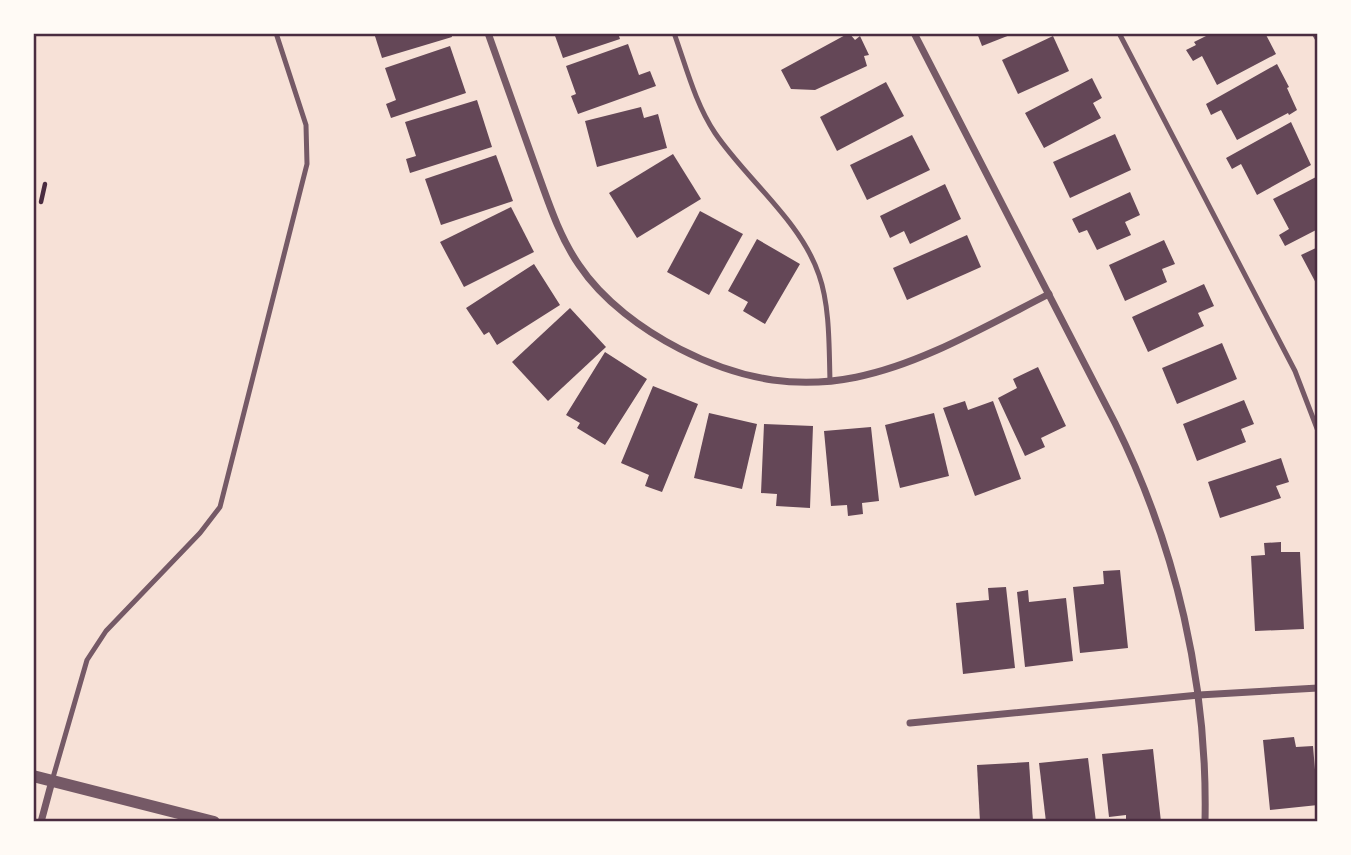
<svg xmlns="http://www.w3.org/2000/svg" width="1351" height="855" font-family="'Libre Baskerville',serif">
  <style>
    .building { fill: #644757 }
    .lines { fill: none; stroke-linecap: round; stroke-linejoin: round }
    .path { stroke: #4a2c40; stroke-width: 4.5 }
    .service { stroke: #755966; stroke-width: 5 }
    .minor { stroke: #755966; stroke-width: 7 }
    .tertiary { stroke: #755966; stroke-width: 12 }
    .neatline { fill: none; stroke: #4a2c40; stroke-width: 2.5 }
  </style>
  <rect width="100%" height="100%" fill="#f7e1d7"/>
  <!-- building -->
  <g class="building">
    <path d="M374 33H451L452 37 382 58Z"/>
    <path d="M554 33H618L620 39 563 58Z"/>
    <path d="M849 33 855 40 860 36 869 55 864 56 867 66 815 90 791 89 781 70Z"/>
    <path d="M977 33H1015L982 46Z"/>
    <path d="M1212 33H1265L1276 54 1217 85 1202 56 1193 61 1186 50 1196 45 1194 42Z"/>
    <path d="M1053 36 1069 71 1018 94 1002 60Z"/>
    <path d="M628 44 639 75 650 71 656 86 578 114 571 96 576 94 566 66Z"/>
    <path d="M450 46 466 93 391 118 386 104 396 100 385 68Z"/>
    <path d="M1277 64 1289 87 1287 88 1297 110 1289 115 1288 113 1237 140 1221 110 1211 115 1206 104Z"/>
    <path d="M1092 78 1102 98 1093 103 1101 118 1044 148 1025 113Z"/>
    <path d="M886 82 904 116 837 151 820 117Z"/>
    <path d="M477 100 492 147 410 173 406 159 416 156 405 122Z"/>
    <path d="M641 107 644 118 658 114 667 148 597 167 585 121Z"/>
    <path d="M1291 122 1311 165 1257 195 1241 164 1232 169 1226 158Z"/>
    <path d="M1115 134 1131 170 1070 198 1053 162Z"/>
    <path d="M912 135 930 170 867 200 850 165Z"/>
    <path d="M673 154 701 199 637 238 609 193Z"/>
    <path d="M496 155 513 201 441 225 425 179Z"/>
    <path d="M1318 176V229L1285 246 1279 235 1289 229 1273 199Z"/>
    <path d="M945 184 961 219 910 244 904 231 890 238 880 216Z"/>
    <path d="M1130 192 1140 215 1125 222 1131 235 1097 250 1087 230 1079 233 1072 219Z"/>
    <path d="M511 207 534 252 464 287 440 242Z"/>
    <path d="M700 211 743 234 709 295 667 272Z"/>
    <path d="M967 235 981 267 907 300 893 268Z"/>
    <path d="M757 239 800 264 765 324 743 311 748 302 728 291Z"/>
    <path d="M1164 240 1175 264 1162 269 1167 282 1125 301 1109 265Z"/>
    <path d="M1318 247V287L1301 255Z"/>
    <path d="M534 264 560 305 497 345 489 332 484 335 466 308Z"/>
    <path d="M1204 284 1214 306 1198 313 1204 326 1148 352 1132 317Z"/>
    <path d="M570 308 606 347 548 401 512 362Z"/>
    <path d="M1222 343 1237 379 1177 404 1162 368Z"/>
    <path d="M605 352 647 379 605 445 577 428 580 423 566 415Z"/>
    <path d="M1038 367 1066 426 1041 438 1045 447 1025 456 998 398 1017 388 1013 379Z"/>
    <path d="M653 386 698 404 662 492 645 486 649 475 621 463Z"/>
    <path d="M1244 400 1254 424 1241 429 1246 442 1197 461 1183 424Z"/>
    <path d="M965 401 968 410 993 401 1021 479 975 496 943 408Z"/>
    <path d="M709 413 757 424 742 489 694 478Z"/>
    <path d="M934 413 949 476 900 488 885 425Z"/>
    <path d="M764 424 813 426 810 508 776 506 777 494 761 493Z"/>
    <path d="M871 427 879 501 862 503 863 514 848 516 847 505 831 506 824 431Z"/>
    <path d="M1281 458 1289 482 1276 486 1281 498 1220 518 1208 482Z"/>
    <path d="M1281 542V552H1300L1304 629 1255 631 1251 556 1265 555 1264 543Z"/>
    <path d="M1120 570 1128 648 1080 653 1073 587 1104 584 1103 571Z"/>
    <path d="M1006 587 1015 668 963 674 956 603 989 600 988 588Z"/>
    <path d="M1028 590 1029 602 1066 598 1073 661 1025 667 1017 592Z"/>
    <path d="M1294 737 1296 747 1313 746 1318 805 1270 810 1263 740Z"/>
    <path d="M1153 749 1161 822H1126V815L1109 817 1102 754Z"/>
    <path d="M1088 758 1096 822H1046L1039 763Z"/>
    <path d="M1029 762 1033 822H980L977 765Z"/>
  </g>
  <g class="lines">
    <!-- path -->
    <path class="path" d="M41 202 45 184"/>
    <!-- service -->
    <g class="service">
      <path d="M674 33C686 66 695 103 715 133 746 179 801 221 819 275 830 306 829 348 830 381"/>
      <path d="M1119 33 1295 371 1318 431"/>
      <path d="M52 781 87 660 106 631 200 533 220 507 307 164 306 125 276 33"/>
    </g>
    <!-- minor -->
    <g class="minor">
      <path d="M488 33C504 78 520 123 536 168 548 201 559 236 579 265 603 301 643 330 680 349 824 423 920 360 1049 294"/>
      <path d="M914 33 1115 423C1176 546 1208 684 1205 822"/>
      <path d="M1315 33 1318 38"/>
      <path d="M910 723 1199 695 1318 688"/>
      <path d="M41 822 52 781"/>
    </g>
    <!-- tertiary -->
    <path class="tertiary" d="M33 776 214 822"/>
  </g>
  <!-- border -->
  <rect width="1351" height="855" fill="none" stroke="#fffaf5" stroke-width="70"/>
  <rect x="35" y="35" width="1281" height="785" class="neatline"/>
</svg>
